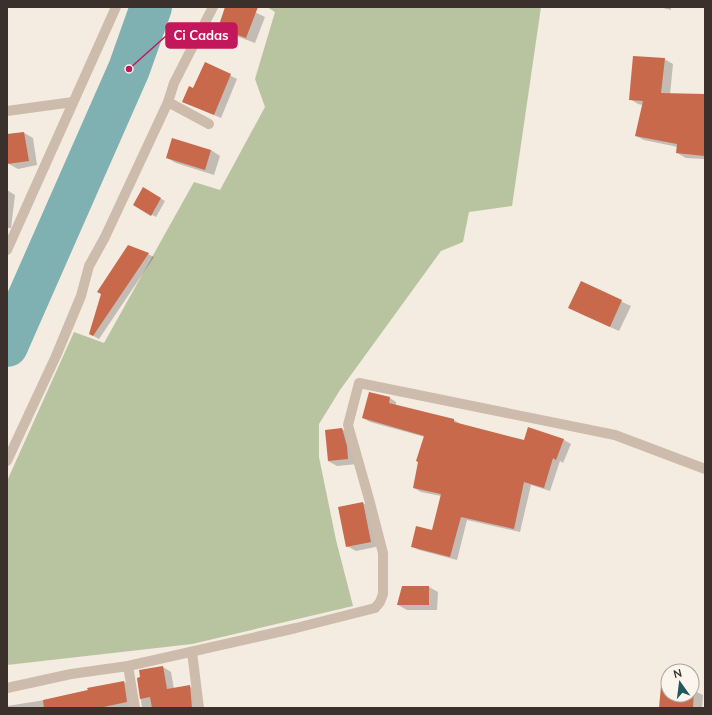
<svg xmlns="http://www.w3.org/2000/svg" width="712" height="715" font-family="Mulish,sans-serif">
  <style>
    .green { fill: #b8c4a0 }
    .shadow { fill: #0003 }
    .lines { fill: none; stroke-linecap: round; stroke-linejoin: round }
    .river { stroke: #7fb0b2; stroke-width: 42 }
    .building { fill: #c8694b }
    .street { stroke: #cdbbac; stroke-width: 10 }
    .leader { fill: none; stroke: #c2185b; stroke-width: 1.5 }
    .callout-dot { fill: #c2185b; stroke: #fbf5ee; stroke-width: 1.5 }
    .callout { fill: #c2185b; stroke: #c2185b; stroke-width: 1.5 }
    .callout-label { font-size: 13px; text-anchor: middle; font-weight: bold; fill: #fff }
  </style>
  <rect width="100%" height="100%" fill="#f4ebe1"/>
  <!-- green -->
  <path class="green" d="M267 7H541L512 206 469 212 463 242 441 251 340 390 319 424V457L336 540 353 606 192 644 7 665V481L74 332 104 343 194 182 220 190 265 107 255 79 275 12Z"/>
  <!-- shadow -->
  <g class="shadow">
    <path d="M227 7H244L265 17 255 43 228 33 219 28Z"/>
    <path d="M659 7H671V10Z"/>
    <path d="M664 59 673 64 670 95H705V159L686 158 677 153 678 147 644 140 636 136 643 105 638 104 630 99Z"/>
    <path d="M205 63 237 79 221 118 184 102 193 89Z"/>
    <path d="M24 133 33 138 37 165 18 169 9 164 7 151V135Z"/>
    <path d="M211 150 220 156 214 175 176 163 167 158Z"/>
    <path d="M144 189 165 201 156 217 134 205Z"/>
    <path d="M7 190 15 195 11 228H7Z"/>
    <path d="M148 254 154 257 99 339 90 334Z"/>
    <path d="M581 283 631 306 619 331 579 313Z"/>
    <path d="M370 393 390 398 396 402V406L454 420 461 424 525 441 528 428 564 440 571 444 563 463 560 461 550 491 531 485 520 532 467 520 457 560 419 550 412 546 433 532 441 496 421 492 414 488 425 437 370 422 363 418Z"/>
    <path d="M342 429 351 435 357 464 337 466 328 461Z"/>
    <path d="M363 503 372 508 380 546 356 551 347 546Z"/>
    <path d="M429 587 438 592 437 610H407L398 605Z"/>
    <path d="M163 667 171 672 174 689 189 686 197 691 200 708H142L138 679Z"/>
    <path d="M124 682 132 686 135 708H7V706L45 700Z"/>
    <path d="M668 688V695H692V690L703 695 702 708H660Z"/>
  </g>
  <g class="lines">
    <!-- river -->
    <path class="river" d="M7 346 129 69 151 7"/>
  </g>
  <!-- building -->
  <g class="building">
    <path d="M225 7H258L246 38 218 28Z"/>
    <path d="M633 56 665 58 661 93 705 94V156L676 153 677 144 635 136 643 101 629 100Z"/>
    <path d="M205 62 231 74 214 115 182 102 189 86 193 88Z"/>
    <path d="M24 132 29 161 7 164V134Z"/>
    <path d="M172 138 211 150 205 170 166 158Z"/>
    <path d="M143 187 161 198 151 216 133 205Z"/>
    <path d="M128 245 149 253 93 336 89 334 101 294 97 292Z"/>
    <path d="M581 281 622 300 610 327 568 308Z"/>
    <path d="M369 392 390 397 389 403 454 419V422L524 440 528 427 564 439 556 460 553 458 544 488 524 482 514 529 461 517 450 557 411 547 416 526 432 530 441 494 413 488 418 462 416 461 424 436 362 418Z"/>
    <path d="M342 428 347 446 348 459 328 461 325 430Z"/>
    <path d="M363 502 371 542 346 547 338 507Z"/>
    <path d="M402 586H429V605H397Z"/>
    <path d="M163 666 167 689 190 685 192 708H152L150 697 140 699 137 678 140 677 139 670Z"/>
    <path d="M124 681 127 702 99 708H44L43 700 88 690 87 688Z"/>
    <path d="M661 686 668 687V695H692V689H694L693 708H659Z"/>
  </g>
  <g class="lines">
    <!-- street -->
    <g class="street">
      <path d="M168 102 209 124"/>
      <path d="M7 111 73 102"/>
      <path d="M7 250 116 7"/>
      <path d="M7 461 56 356 81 296 89 266 105 237 168 102 174 83 213 7"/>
      <path d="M192 652 199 708"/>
      <path d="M128 666 135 708"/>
      <path d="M7 688 71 674 128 666 296 628 375 608 380 602 383 594V553L369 499 348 425 359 383 615 435 705 469"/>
    </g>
  </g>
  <!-- callouts -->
  <path class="leader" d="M129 69L166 36"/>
  <circle class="callout-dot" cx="129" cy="69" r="4"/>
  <rect class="callout" x="166" y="23" width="71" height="25" rx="4"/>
  <g class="callout-label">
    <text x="201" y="40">Ci Cadas</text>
  </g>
  <!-- border -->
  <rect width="712" height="715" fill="none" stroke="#3b302b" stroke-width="16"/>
  <!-- north arrow -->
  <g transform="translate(680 683) rotate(346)"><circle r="19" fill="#fbf5ee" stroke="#aea6a0"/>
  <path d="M0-3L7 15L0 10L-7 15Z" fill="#1f5a5e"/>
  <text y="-6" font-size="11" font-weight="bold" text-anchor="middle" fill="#3b302b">N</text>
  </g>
</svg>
